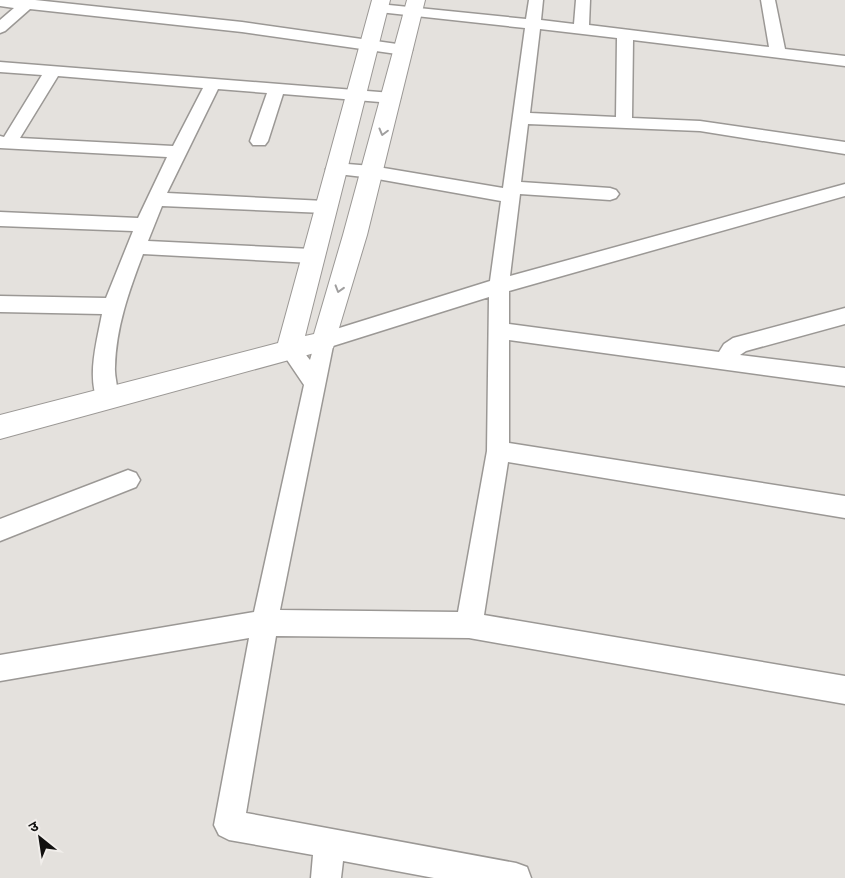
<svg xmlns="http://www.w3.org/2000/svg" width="845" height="878" font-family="Lato,'Noto Sans Devanagari',sans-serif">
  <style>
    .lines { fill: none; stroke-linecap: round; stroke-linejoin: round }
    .minor-casing { stroke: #9b9895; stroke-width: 3 }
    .tertiary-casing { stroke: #9b9895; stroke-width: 2 }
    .minor { fill: #fff; fill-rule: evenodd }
    .tertiary { fill: #fff; fill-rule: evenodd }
    .oneway { stroke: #a09f9f }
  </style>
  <rect width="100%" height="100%" fill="#e4e1dd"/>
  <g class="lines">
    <!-- minor casing -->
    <g class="minor-casing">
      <g id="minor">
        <path d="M0 0H35L242 22 404 45 412 50 404 55 242 32 30 9 5 31 0 33V20L14 8 0 6Z"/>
        <path d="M529 0H543L541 20 574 24 576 0H590L589 25 769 47 761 0H775L785 49 845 56V66L633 40 632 118 700 121 845 142V154L700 131 528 124 521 182 610 188 616 190 619 194 616 198 610 200 520 194 510 276 845 184V196L509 291V324L719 352 724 344 733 338 845 308V324L746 351 740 355 845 368V386L509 340V443L845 496V518L508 462 484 615 845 676V704L469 638 276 636 246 813 516 863 527 867 531 878H434L343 861 341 878H311L313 855 229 840 219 835 214 825 249 638 0 681V655L254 612 304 385 279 348 282 342C296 337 301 349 310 360L317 335 490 281 501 201 372 178 329 173 326 169 329 165 335 163 372 166 503 188 525 28 379 12 372 8 379 4 526 19ZM540 29 617 38 616 117 530 113ZM489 297 487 451 458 612 280 610 333 346Z"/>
        <path d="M0 62 392 93 398 94 400 98 398 102 392 103 283 94 268 141 265 145H253L250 141 267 93 218 89 167 193 325 201 331 202 334 207 331 212 325 213 162 206 148 241 312 249 319 251 322 256 319 261 312 263 143 254C129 291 116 327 115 367 114 379 121 392 115 404L107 407 99 404C86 378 97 341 102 314L0 312V296L106 298 133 231 0 226V212L138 218 167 157 0 148V136L4 137 42 75 0 72ZM58 76 203 88 173 146 20 138Z"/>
        <path d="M128 470 136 473 140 480 136 487 0 541V519Z"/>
      </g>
    </g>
    <!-- tertiary casing -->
    <g class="tertiary-casing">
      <path id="tertiary" d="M372 0H390L305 336 314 334 343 235 407 0H425L367 235 333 348 0 439V415L278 343Z"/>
    </g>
    <!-- minor -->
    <use href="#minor" class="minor"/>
    <!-- tertiary -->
    <use href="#tertiary" class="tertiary"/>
  </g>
  <!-- one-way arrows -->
  <defs><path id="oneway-chevron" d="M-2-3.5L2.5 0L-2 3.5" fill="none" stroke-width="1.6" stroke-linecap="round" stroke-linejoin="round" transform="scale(1.25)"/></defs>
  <g class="oneway">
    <use href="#oneway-chevron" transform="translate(383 132) rotate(105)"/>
    <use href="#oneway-chevron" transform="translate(339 289) rotate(107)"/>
  </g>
  <!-- north arrow -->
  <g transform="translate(40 838) rotate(330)" stroke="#f1eeeb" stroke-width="4" paint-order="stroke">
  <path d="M0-4L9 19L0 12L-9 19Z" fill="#11100f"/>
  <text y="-8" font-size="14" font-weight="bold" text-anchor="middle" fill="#11100f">उ</text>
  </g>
</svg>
